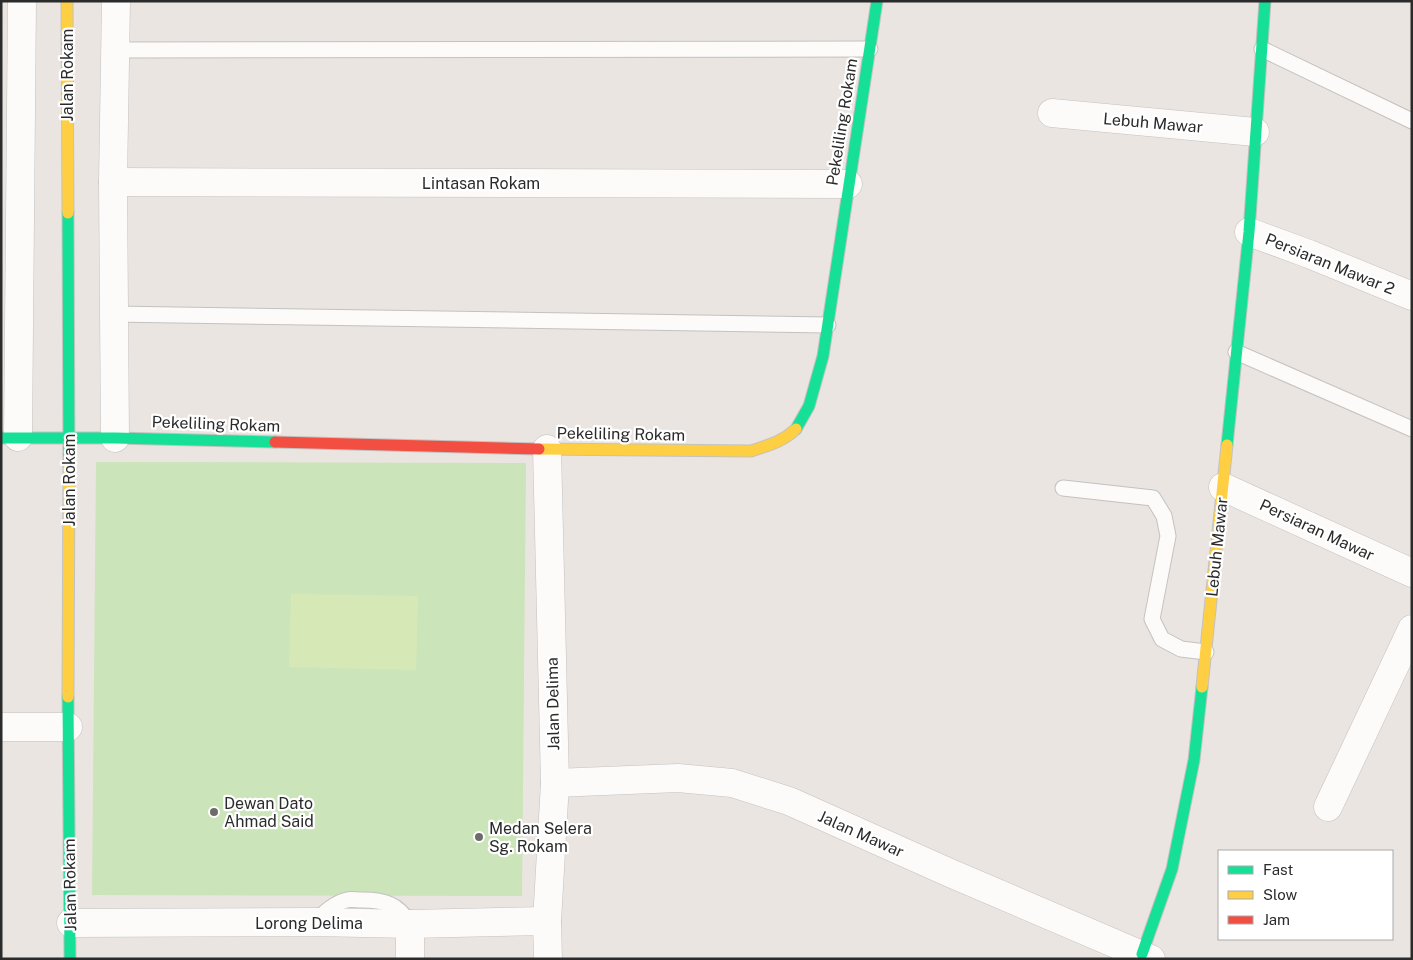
<svg xmlns="http://www.w3.org/2000/svg" width="1413" height="960" font-family="'Public Sans',sans-serif">
  <style>
    .green { fill: #cce4b9 }
    .pitch { fill: #d7e8b7 }
    .lines { fill: none; stroke-linecap: round; stroke-linejoin: round }
    .lane-casing { stroke: #c3c2c1; stroke-width: 17 }
    .street-casing { stroke: #c3c2c1; stroke-width: 29 }
    .fast-casing { stroke: #c3c2c1; stroke-width: 13 }
    .slow-casing { stroke: #c3c2c1; stroke-width: 13 }
    .jam-casing { stroke: #c3c2c1; stroke-width: 13 }
    .lane { stroke: #fcfbfa; stroke-width: 15 }
    .street { stroke: #fcfbfa; stroke-width: 28 }
    .fast { stroke: #16e098; stroke-width: 11 }
    .slow { stroke: #ffcf43; stroke-width: 11 }
    .jam { stroke: #f24e42; stroke-width: 11 }
    .poi-dot { fill: #6e6c6a; stroke: #fff; stroke-width: 2 }
    .labels { text-anchor: middle; dominant-baseline: central; stroke-width: 4.5; stroke-linejoin: round; paint-order: stroke }
    .street-label { font-size: 16px; fill: #2b2b2b; stroke: #fff }
    .poi-label { font-size: 16px; fill: #2b2b2b; stroke: #fff; text-anchor: start }
  </style>
  <rect width="100%" height="100%" fill="#eae5e0"/>
  <!-- green -->
  <path class="green" d="M96 462 526 463 522 896 92 895Z"/>
  <!-- pitch -->
  <path class="pitch" d="M291 594 418 596 416 670 289 667Z"/>
  <g class="lines">
    <!-- lane casing -->
    <g class="lane-casing">
      <g id="lane">
        <path d="M1262 49 1412 121"/>
        <path d="M116 50 870 49"/>
        <path d="M113 314 828 325"/>
        <path d="M1236 352 1412 429"/>
        <path d="M1063 488 1153 498 1164 516 1168 536 1152 619 1162 639 1181 649 1206 652"/>
        <path d="M315 922C324 913 334 903 347 900 351 899 357 900 362 900 385 900 398 904 410 924"/>
      </g>
    </g>
    <!-- street casing -->
    <g class="street-casing">
      <g id="street">
        <path d="M1052 113 1255 132"/>
        <path d="M113 182 848 184"/>
        <path d="M1249 232 1309 254 1412 296"/>
        <path d="M18 437 22 1"/>
        <path d="M115 438 113 182 116 1"/>
        <path d="M547 449 555 783 547 921 548 959"/>
        <path d="M1223 487 1412 573"/>
        <path d="M1 727H68"/>
        <path d="M555 783 678 778 732 783 789 801 950 873 1151 959"/>
        <path d="M1328 807 1412 629"/>
        <path d="M71 923 315 922 410 924 547 921"/>
        <path d="M410 959V924"/>
      </g>
    </g>
    <!-- fast casing -->
    <g class="fast-casing">
      <g id="fast">
        <path d="M68 213 69 465"/>
        <path d="M796 429 809 406 823 356 877 1"/>
        <path d="M1 438H115L275 442"/>
        <path d="M1227 445 1249 232 1265 1"/>
        <path d="M68 697 70 959"/>
        <path d="M1142 954 1172 869 1194 760 1202 687"/>
      </g>
    </g>
    <!-- slow casing -->
    <g class="slow-casing">
      <g id="slow">
        <path d="M67 1 68 213"/>
        <path d="M539 449 751 451C769 445 782 442 796 429"/>
        <path d="M1202 687 1227 445"/>
        <path d="M68 697 69 465"/>
      </g>
    </g>
    <!-- jam casing -->
    <g class="jam-casing">
      <path id="jam" d="M275 442 539 449"/>
    </g>
    <!-- lane -->
    <use href="#lane" class="lane"/>
    <!-- street -->
    <use href="#street" class="street"/>
    <!-- fast -->
    <use href="#fast" class="fast"/>
    <!-- slow -->
    <use href="#slow" class="slow"/>
    <!-- jam -->
    <use href="#jam" class="jam"/>
  </g>
  <!-- markers -->
  <g class="poi-dot">
    <circle cx="214" cy="812" r="5"/>
    <circle cx="479" cy="837" r="5"/>
  </g>
  <g class="labels">
    <!-- street labels -->
    <g class="street-label">
      <text transform="translate(67 75) rotate(-90)">Jalan Rokam</text>
      <text transform="translate(842 122) rotate(-81)">Pekeliling Rokam</text>
      <text transform="translate(1153 123) rotate(5)">Lebuh Mawar</text>
      <text x="481" y="183">Lintasan Rokam</text>
      <text transform="translate(1330 264) rotate(22)">Persiaran Mawar 2</text>
      <text transform="translate(216 424) rotate(2)">Pekeliling Rokam</text>
      <text transform="translate(621 434) rotate(1)">Pekeliling Rokam</text>
      <text transform="translate(69 480) rotate(-90)">Jalan Rokam</text>
      <text transform="translate(1317 530) rotate(25)">Persiaran Mawar</text>
      <text transform="translate(1217 547) rotate(-84)">Lebuh Mawar</text>
      <text transform="translate(553 704) rotate(-91)">Jalan Delima</text>
      <text transform="translate(861 834) rotate(24)">Jalan Mawar</text>
      <text transform="translate(70 885) rotate(-91)">Jalan Rokam</text>
      <text x="309" y="923">Lorong Delima</text>
    </g>
    <!-- poi labels -->
    <g class="poi-label">
      <text x="224" y="803">Dewan Dato<tspan x="224" dy="18">Ahmad Said</tspan></text>
      <text x="489" y="828">Medan Selera<tspan x="489" dy="18">Sg. Rokam</tspan></text>
    </g>
  </g>
  <!-- border -->
  <rect width="1413" height="960" fill="none" stroke="#2b2b2b" stroke-width="5"/>
  <!-- legend -->
  <rect x="1218" y="850" width="175" height="90" fill="#ffffff" stroke="#aaaaaa"/>
  <rect x="1228" y="866" width="25" height="8" fill="#16e098" stroke="#aaaaaa"/>
  <text x="1263" y="875" font-size="15" fill="#2b2b2b">Fast</text>
  <rect x="1228" y="891" width="25" height="8" fill="#ffcf43" stroke="#aaaaaa"/>
  <text x="1263" y="900" font-size="15" fill="#2b2b2b">Slow</text>
  <rect x="1228" y="916" width="25" height="8" fill="#f24e42" stroke="#aaaaaa"/>
  <text x="1263" y="925" font-size="15" fill="#2b2b2b">Jam</text>
</svg>
